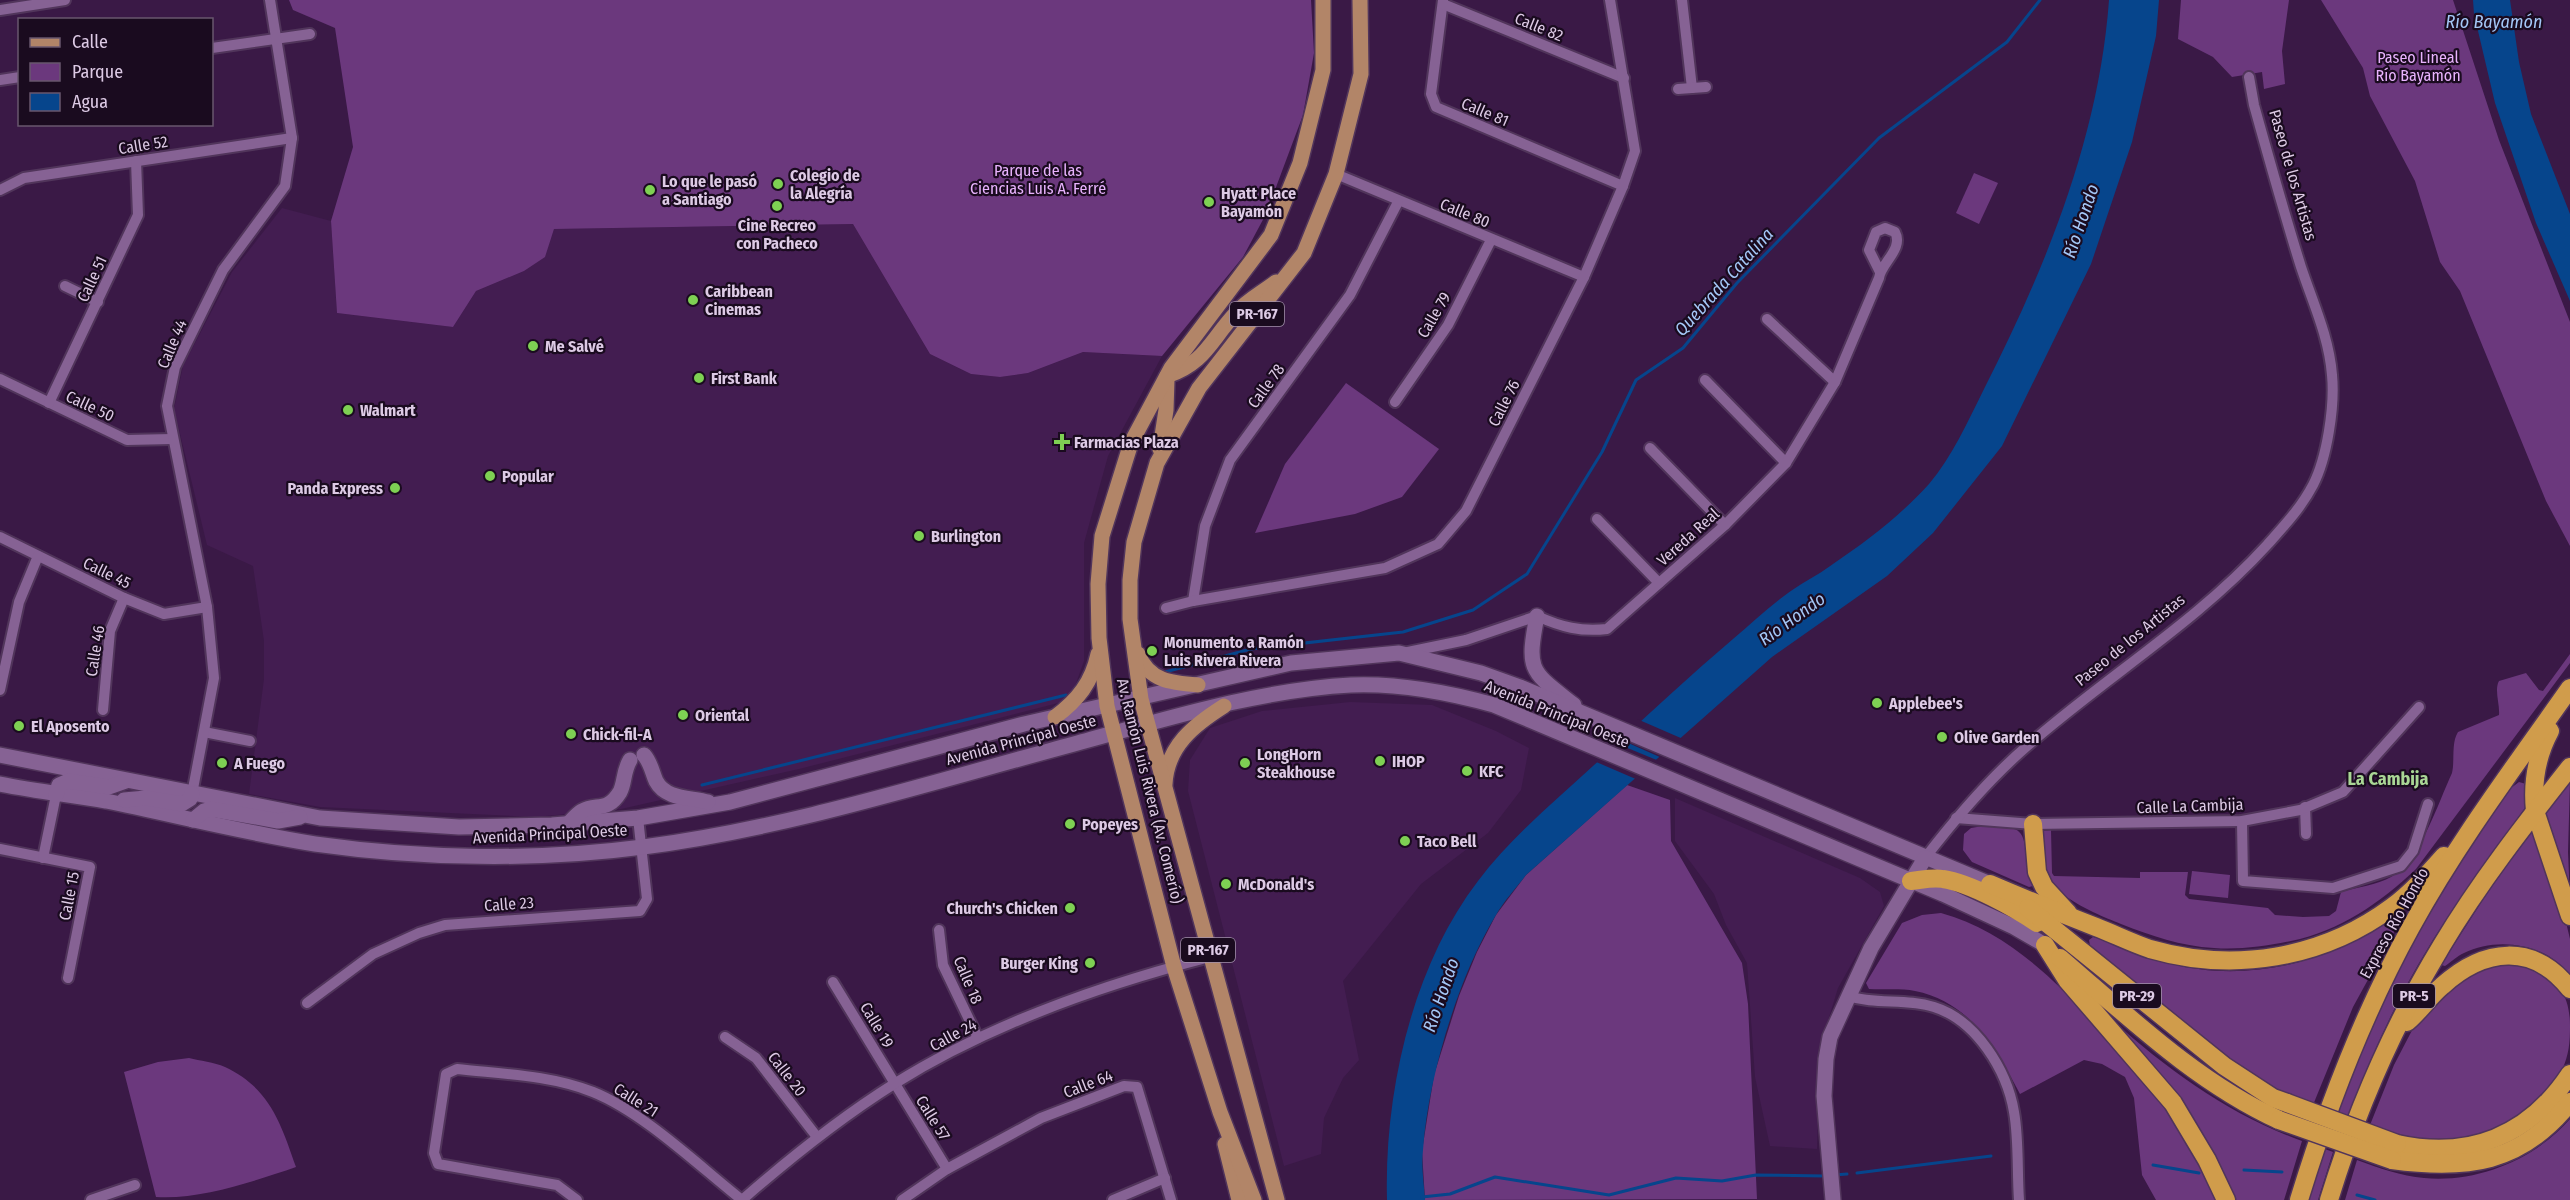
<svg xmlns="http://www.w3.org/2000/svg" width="2570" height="1200" font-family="'Fira Sans Condensed',sans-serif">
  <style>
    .built { fill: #431d51 }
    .green { fill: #6b387d }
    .water { fill: #06458c }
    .pier { fill: #3a1946 }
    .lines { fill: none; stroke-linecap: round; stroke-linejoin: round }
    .stream { stroke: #06458c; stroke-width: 3 }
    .street-casing { stroke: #51355b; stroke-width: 14 }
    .secondary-casing { stroke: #51355b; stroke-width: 18 }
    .primary-casing { stroke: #51355b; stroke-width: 18 }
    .highway-casing { stroke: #51355b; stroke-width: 21 }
    .street { stroke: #866294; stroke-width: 10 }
    .secondary { stroke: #866294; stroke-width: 15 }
    .primary { stroke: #b28568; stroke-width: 15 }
    .highway { stroke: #d09c4b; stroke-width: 18 }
    .highway-bridge-casing { stroke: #51355b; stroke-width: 21; stroke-linecap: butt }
    .highway-bridge { stroke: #d09c4b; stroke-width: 18 }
    .poi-dot { fill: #7ed053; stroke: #1a0b1f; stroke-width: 2 }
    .labels { text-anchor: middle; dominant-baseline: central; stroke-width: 4.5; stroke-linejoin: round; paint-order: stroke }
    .shield { fill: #1a0b1f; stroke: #a291aa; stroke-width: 1.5 }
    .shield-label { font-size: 15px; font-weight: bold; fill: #ddcae5 }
    .street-label { font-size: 16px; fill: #ddcae5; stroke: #1a0b1f }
    .park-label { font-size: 16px; fill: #e9b3fe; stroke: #1a0b1f }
    .poi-label { font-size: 16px; font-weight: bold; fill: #ddcae5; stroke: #1a0b1f; text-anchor: start }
    .water-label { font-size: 18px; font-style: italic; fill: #a4c7f7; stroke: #1a0b1f }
    .neighbourhood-label { font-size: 18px; font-weight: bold; fill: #a9d695; stroke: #1a0b1f }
  </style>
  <rect width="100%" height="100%" fill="#3a1946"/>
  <!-- built -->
  <g class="built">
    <path d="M282 208 331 221 337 313 453 327 476 291 524 271 544 257 554 229 853 224 930 354 971 374 1000 377 1028 373 1083 352 1162 356 1108 456 1084 543V661L1070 700 799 769 621 809 535 817 320 807 249 794 264 679V641L253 566 207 545 174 409 183 366 232 272Z"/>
    <path d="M1350 702 1432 705 1496 731 1529 748 1521 790 1488 833 1421 884 1343 981 1359 1060 1343 1078 1324 1118 1321 1154 1284 1166 1188 791 1190 760 1210 728 1262 711Z"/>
    <path d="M1675 798 1860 878 1880 892 1884 906 1838 988 1820 1047 1817 1149 1770 1146 1755 1077 1747 963 1726 925 1714 894 1675 841Z"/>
  </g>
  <!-- green -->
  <g class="green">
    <path d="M289 0H1311L1314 53 1303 115 1266 214 1243 257 1162 356 1083 352 1028 373 1000 377 971 374 930 354 853 224 554 229 545 257 524 271 476 291 453 327 337 313 331 221 353 147 335 28 293 10Z"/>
    <path d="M2181 0H2289L2282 51 2285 84 2264 89 2262 72 2232 77 2213 57 2178 39Z"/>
    <path d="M2321 0H2453L2499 140 2570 322V546L2546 501 2460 291 2440 262 2415 181 2370 96 2363 68Z"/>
    <path d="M1974 173 1998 183 1979 224 1956 213Z"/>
    <path d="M1346 383 1439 449 1402 497 1355 514 1255 533 1285 464Z"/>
    <path d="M2570 654V663L2416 869C2380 903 2340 931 2291 941 2266 946 2239 950 2214 948 2180 946 2152 936 2121 924 2081 908 2025 885 2043 831L2051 830 2052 873 2054 876 2140 878V872H2188L2185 895 2189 899 2268 908 2275 915 2303 917 2329 916 2336 911 2341 892C2357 887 2377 885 2391 877 2420 861 2438 803 2452 773 2455 760 2451 743 2458 732L2499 715C2500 704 2494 690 2499 681L2526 673 2539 690 2543 691Z"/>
    <path d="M2570 781 2568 852 2570 900 2545 814Z"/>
    <path d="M2519 782 2526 784 2527 805C2484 864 2440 923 2405 988 2383 1030 2364 1073 2348 1118L2335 1113 2379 1003 2457 863 2511 788Z"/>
    <path d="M1627 785 1670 800 1671 841 1742 963 1748 1004 1757 1199 1425 1200 1422 1151 1434 1075 1459 996 1477 952 1496 915 1526 875Z"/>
    <path d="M1983 826C2026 827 2023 828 2028 868 2028 875 2033 879 2033 886L2029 887 1972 862 1963 850 1964 834 1971 828Z"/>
    <path d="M2535 830 2563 910 2570 939V975C2547 944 2498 936 2464 953 2457 956 2451 962 2445 966L2441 965 2486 895 2531 831Z"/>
    <path d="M2192 871 2230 875 2228 898 2189 894Z"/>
    <path d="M2402 909 2404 914 2353 1007 2313 1105 2284 1095 2244 1072 2091 952 2089 940 2093 937C2120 943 2145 957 2172 964 2221 977 2283 972 2330 951 2356 940 2378 924 2402 909Z"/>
    <path d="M1941 913C2011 932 2064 989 2111 1041 2135 1067 2158 1093 2177 1123 2193 1147 2205 1175 2218 1200H2156L2142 1175 2134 1098 2125 1077 2102 1064 2084 1060 2020 1094C1996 1048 1970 1002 1915 991 1901 988 1884 990 1869 989L1866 983 1902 923 1922 915Z"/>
    <path d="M2516 964C2551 973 2570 987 2570 1026 2570 1042 2569 1055 2562 1070 2547 1103 2499 1135 2464 1140 2431 1144 2400 1136 2370 1125L2394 1065 2421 1013 2449 986 2486 967Z"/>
    <path d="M2112 1020C2169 1071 2230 1115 2302 1141L2284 1200H2231Z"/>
    <path d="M189 1058C200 1061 214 1062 225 1067 270 1088 281 1124 296 1167 255 1181 200 1200 156 1197L124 1072 158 1062Z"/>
    <path d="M2570 1119V1200H2345L2357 1160C2379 1168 2401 1176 2424 1178 2478 1183 2535 1159 2570 1119Z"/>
    <path d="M2322 1148 2333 1152 2318 1200H2307Z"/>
  </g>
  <!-- water -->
  <g class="water">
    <path d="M2109 0H2159L2156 36 2132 142 2091 264 2002 446 1933 533 1887 576 1772 657 1526 875C1516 888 1504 901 1496 915 1458 977 1428 1078 1423 1150 1421 1166 1424 1184 1425 1200H1387C1384 1093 1412 967 1478 881 1515 832 1564 794 1608 752 1649 713 1691 675 1733 639 1750 625 1766 609 1784 596 1799 584 1817 576 1833 564 1867 541 1901 515 1929 484 1952 457 1968 421 1984 389 2046 267 2099 137 2109 0Z"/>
    <path d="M2473 0H2510L2519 62 2531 114 2570 214V301L2536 223 2495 103 2474 14Z"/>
  </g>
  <!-- pier -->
  <g class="pier">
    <path d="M1637 719 1683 739 1662 758 1617 738Z"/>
    <path d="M1613 742 1659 761 1638 780 1594 761Z"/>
  </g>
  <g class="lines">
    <!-- stream -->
    <g class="stream">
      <path d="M1165 672 1251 649 1403 632 1473 610 1527 574 1602 452 1636 380 1683 348 1737 283 1879 138 2007 42 2040 0"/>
      <path d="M702 785 1066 695"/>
      <path d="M2153 1165 2199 1173"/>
      <path d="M2244 1170 2282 1172"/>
      <path d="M1857 1173 1991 1156"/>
      <path d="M1834 1175 1847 1174"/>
      <path d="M2357 1195 2375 1200"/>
      <path d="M1422 1197 1450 1194 1495 1177 1609 1195 1676 1178 1722 1181 1756 1175 1825 1176"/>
    </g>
    <!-- street casing -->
    <g class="street-casing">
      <g id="street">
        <path d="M1443 0 1431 94 1436 107 1623 186"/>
        <path d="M1682 0 1692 88"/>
        <path d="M1443 4 1624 78"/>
        <path d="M0 10 65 0"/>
        <path d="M212 48 310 34"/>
        <path d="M0 80 20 77"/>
        <path d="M1678 89 1706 87"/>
        <path d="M1336 174 1584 277"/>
        <path d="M0 190 24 178 292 138"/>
        <path d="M65 286 98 302"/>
        <path d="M1767 319 1835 382"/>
        <path d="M0 379 127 440 172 439"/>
        <path d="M1705 380 1786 463"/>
        <path d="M1395 402 1448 325 1491 240"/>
        <path d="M49 403 138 215 136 161"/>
        <path d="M1650 448 1725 525"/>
        <path d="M1597 519 1659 583"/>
        <path d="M0 537 124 598 164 614 207 607"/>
        <path d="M1193 601 1205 526 1230 460 1350 295 1398 202"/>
        <path d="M1166 608 1193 601 1385 568 1438 544 1466 511 1584 277 1623 186 1635 151 1610 0"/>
        <path d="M1403 653 1466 640 1537 616C1561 627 1581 632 1607 629L1725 525 1786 463 1835 382 1879 278C1881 263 1904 249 1895 232L1885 228 1876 232 1869 250 1880 272"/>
        <path d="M0 690 19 602 38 556"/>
        <path d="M103 710 110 631 124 598"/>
        <path d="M204 732 250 741"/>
        <path d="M192 794 214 678 207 607 167 406 175 367 223 270 285 186 292 138 270 0"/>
        <path d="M2305 807 2306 834"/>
        <path d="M1956 818 2033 824 2242 821 2300 810 2343 792 2419 707"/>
        <path d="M2242 821 2243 881 2333 888 2401 866 2413 851 2428 804"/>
        <path d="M0 849 90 867 68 978"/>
        <path d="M43 858 56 795"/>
        <path d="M1925 858C1955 819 1988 780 2026 747 2104 678 2196 623 2267 545 2284 526 2301 508 2313 485 2327 458 2335 406 2332 375 2329 337 2313 303 2301 267 2284 213 2269 159 2254 105L2249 77"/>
        <path d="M939 930 943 965 978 1038"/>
        <path d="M833 982 947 1169"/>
        <path d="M1848 996C1876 1005 1906 998 1934 1007 1976 1020 2007 1070 2014 1112 2019 1140 2017 1172 2019 1200"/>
        <path d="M307 1003 373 954 419 933 445 925 640 911 647 899 638 818"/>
        <path d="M725 1037 756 1058 817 1137"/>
        <path d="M91 1200 135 1185"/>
        <path d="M577 1200 557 1185 438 1164 434 1153 446 1074 457 1069C502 1074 551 1075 593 1092 643 1112 699 1166 742 1200"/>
        <path d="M742 1200C790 1158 840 1118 894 1084 990 1024 1101 985 1210 957"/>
        <path d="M902 1200 947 1169 1041 1118 1124 1086 1137 1087 1171 1200"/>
        <path d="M1113 1200 1165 1178"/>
      </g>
    </g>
    <!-- secondary casing -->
    <g class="secondary-casing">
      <g id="secondary">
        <path d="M1537 616C1526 672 1531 671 1574 705"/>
        <path d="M0 755 320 818 459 827 552 825 638 818 730 802 1024 724 1291 663 1399 653 1481 673 1520 687 1990 884"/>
        <path d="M644 755C651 763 652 772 656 781 666 800 691 797 708 802"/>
        <path d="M0 784C35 791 71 795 106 801 175 815 245 833 315 844 421 859 537 861 643 847 790 828 932 782 1074 744 1163 720 1258 690 1351 685 1399 683 1447 692 1494 705L1943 894 2014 927 2045 945"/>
        <path d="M56 795 59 785 68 781 109 787 126 781"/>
        <path d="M124 800 146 798 182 804 190 799 192 794"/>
        <path d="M193 820 204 811 211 809 278 821 300 817"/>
        <path d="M568 824C572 820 577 814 582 811 597 803 607 813 620 792 625 782 623 772 630 760"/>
        <path d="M1833 1200 1824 1096 1826 1059 1830 1037 1871 948 1925 858"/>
      </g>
    </g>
    <!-- primary casing -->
    <g class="primary-casing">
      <g id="primary">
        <path d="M1167 376C1205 363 1210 341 1235 314 1247 300 1262 293 1276 282"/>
        <path d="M1160 449 1166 410 1167 380"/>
        <path d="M1138 654C1149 681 1171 683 1198 685"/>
        <path d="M1055 717C1078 700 1092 682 1098 654"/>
        <path d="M1165 784C1167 746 1194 725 1224 706"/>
        <path d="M1225 1144 1239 1200"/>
        <path d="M1254 1200 1220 1112 1174 967 1107 706 1099 638 1098 584 1102 536 1131 443 1171 368 1271 235 1300 163 1323 70V0"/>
        <path d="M1277 1200 1141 699 1130 619V580L1134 542 1157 463 1199 388 1304 253 1336 174 1361 74 1360 0"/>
      </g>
    </g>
    <!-- highway casing -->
    <g class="highway-casing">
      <g id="highway">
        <path d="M2550 731C2536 757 2532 782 2535 811L2570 916"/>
        <path d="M2033 824 2037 872 2044 887 2068 913"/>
        <path d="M1911 881C1922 880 1932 877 1943 879 1970 883 2015 908 2037 923"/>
        <path d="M1990 884C2025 899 2060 913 2096 927 2114 934 2132 943 2150 949 2233 973 2322 959 2392 907 2411 893 2428 874 2444 856"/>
        <path d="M2028 908 2224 1066 2273 1098 2287 1103"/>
        <path d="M2045 945 2067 980 2173 1103 2207 1160 2226 1200"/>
        <path d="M2060 958C2128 1016 2196 1082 2279 1120"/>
        <path d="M2407 1022C2420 1011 2429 997 2442 986 2484 948 2533 942 2570 989"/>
        <path d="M2397 1144C2469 1160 2529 1136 2570 1074"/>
        <path d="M2392 1160C2466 1170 2521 1164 2570 1102"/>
        <path d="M2299 1200C2328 1105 2363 1014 2411 927 2457 843 2515 766 2570 688"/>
        <path d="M2329 1200C2356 1112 2394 1024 2442 945 2479 883 2525 824 2570 767"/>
      </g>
    </g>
    <!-- street -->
    <use href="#street" class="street"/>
    <!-- secondary -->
    <use href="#secondary" class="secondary"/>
    <!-- primary -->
    <use href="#primary" class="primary"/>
    <!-- highway -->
    <use href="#highway" class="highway"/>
    <!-- highway-bridge casing -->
    <g class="highway-bridge-casing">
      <g id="highway-bridge">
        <path d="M2287 1103 2397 1144"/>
        <path d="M2279 1120 2392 1160"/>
      </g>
    </g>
    <!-- highway-bridge -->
    <use href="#highway-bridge" class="highway-bridge"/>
  </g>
  <!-- markers -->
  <g class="poi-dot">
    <circle cx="778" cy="184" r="6"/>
    <circle cx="650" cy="190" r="6"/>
    <circle cx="1209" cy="202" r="6"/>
    <circle cx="777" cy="206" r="6"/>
    <circle cx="693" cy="300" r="6"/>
    <circle cx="533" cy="346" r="6"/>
    <circle cx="699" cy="378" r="6"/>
    <circle cx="348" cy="410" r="6"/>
    <path d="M1059 433h6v6h6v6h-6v6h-6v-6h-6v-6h6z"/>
    <circle cx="490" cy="476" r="6"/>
    <circle cx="395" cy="488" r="6"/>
    <circle cx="919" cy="536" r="6"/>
    <circle cx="1152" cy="651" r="6"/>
    <circle cx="1877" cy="703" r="6"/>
    <circle cx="683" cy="715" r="6"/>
    <circle cx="19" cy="726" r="6"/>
    <circle cx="571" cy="734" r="6"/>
    <circle cx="1942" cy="737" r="6"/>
    <circle cx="1380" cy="761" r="6"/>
    <circle cx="222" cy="763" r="6"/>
    <circle cx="1245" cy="763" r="6"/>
    <circle cx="1467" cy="771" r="6"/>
    <circle cx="1070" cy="824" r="6"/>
    <circle cx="1405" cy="841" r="6"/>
    <circle cx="1226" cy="884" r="6"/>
    <circle cx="1070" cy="908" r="6"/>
    <circle cx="1090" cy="963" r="6"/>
  </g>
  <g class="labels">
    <!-- shield labels -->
    <g class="shield">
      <rect x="1230" y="302" width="54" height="24" rx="4.5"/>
      <rect x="1181" y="938" width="54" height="24" rx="4.5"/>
      <rect x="2113" y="984" width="48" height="24" rx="4.5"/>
      <rect x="2393" y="984" width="42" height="24" rx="4.5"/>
    </g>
    <g class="shield-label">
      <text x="1257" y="314">PR-167</text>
      <text x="1208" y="950">PR-167</text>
      <text x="2137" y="996">PR-29</text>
      <text x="2414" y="996">PR-5</text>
    </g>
    <!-- street labels -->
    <g class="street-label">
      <text transform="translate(1539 27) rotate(22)">Calle 82</text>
      <text transform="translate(1485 112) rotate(23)">Calle 81</text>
      <text transform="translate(143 145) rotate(-9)">Calle 52</text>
      <text transform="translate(2293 175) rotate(74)">Paseo de los Artistas</text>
      <text transform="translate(1465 213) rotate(22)">Calle 80</text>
      <text transform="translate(92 279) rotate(-65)">Calle 51</text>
      <text transform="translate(1434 315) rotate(-60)">Calle 79</text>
      <text transform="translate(172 344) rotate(-67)">Calle 44</text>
      <text transform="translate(1266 386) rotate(-54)">Calle 78</text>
      <text transform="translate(1504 403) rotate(-63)">Calle 76</text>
      <text transform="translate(90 406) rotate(25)">Calle 50</text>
      <text transform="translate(1688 537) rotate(-42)">Vereda Real</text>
      <text transform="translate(107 573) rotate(26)">Calle 45</text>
      <text transform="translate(2130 640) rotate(-39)">Paseo de los Artistas</text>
      <text transform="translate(95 651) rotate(-81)">Calle 46</text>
      <text transform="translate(1557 714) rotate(22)">Avenida Principal Oeste</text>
      <text transform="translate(1021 740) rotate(-15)">Avenida Principal Oeste</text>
      <text transform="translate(1150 791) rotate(76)">Av. Ramón Luis Rivera (Av. Comerío)</text>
      <text transform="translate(2190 806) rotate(-2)">Calle La Cambija</text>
      <text transform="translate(550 834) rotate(-3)">Avenida Principal Oeste</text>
      <text transform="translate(69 896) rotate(-79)">Calle 15</text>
      <text transform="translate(509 904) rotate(-4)">Calle 23</text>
      <text transform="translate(2394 923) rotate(-61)">Expreso Río Hondo</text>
      <text transform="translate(968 980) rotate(67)">Calle 18</text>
      <text transform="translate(877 1025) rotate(59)">Calle 19</text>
      <text transform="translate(953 1035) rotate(-28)">Calle 24</text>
      <text transform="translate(787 1074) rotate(52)">Calle 20</text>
      <text transform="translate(1088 1084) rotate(-21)">Calle 64</text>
      <text transform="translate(636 1100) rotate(32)">Calle 21</text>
      <text transform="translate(933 1118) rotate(58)">Calle 57</text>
    </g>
    <!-- park labels -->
    <g class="park-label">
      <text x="2418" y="57">Paseo Lineal<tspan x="2418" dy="18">Río Bayamón</tspan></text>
      <text x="1038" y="170">Parque de las<tspan x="1038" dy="18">Ciencias Luis A. Ferré</tspan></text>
    </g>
    <!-- poi labels -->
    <g class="poi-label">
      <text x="790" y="175">Colegio de<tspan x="790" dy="18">la Alegría</tspan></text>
      <text x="662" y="181">Lo que le pasó<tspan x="662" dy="18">a Santiago</tspan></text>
      <text x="1221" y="193">Hyatt Place<tspan x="1221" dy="18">Bayamón</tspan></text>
      <text x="777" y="225" text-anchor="middle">Cine Recreo<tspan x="777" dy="18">con Pacheco</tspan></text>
      <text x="705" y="291">Caribbean<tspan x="705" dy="18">Cinemas</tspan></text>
      <text x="545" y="346">Me Salvé</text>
      <text x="711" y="378">First Bank</text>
      <text x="360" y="410">Walmart</text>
      <text x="1074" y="442">Farmacias Plaza</text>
      <text x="502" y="476">Popular</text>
      <text x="383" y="488" text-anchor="end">Panda Express</text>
      <text x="931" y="536">Burlington</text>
      <text x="1164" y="642">Monumento a Ramón<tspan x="1164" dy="18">Luis Rivera Rivera</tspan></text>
      <text x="1889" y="703">Applebee's</text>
      <text x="695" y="715">Oriental</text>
      <text x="31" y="726">El Aposento</text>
      <text x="583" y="734">Chick-fil-A</text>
      <text x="1954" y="737">Olive Garden</text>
      <text x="1257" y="754">LongHorn<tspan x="1257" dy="18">Steakhouse</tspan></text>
      <text x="1392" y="761">IHOP</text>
      <text x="234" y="763">A Fuego</text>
      <text x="1479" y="771">KFC</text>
      <text x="1082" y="824">Popeyes</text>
      <text x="1417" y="841">Taco Bell</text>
      <text x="1238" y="884">McDonald's</text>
      <text x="1058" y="908" text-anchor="end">Church's Chicken</text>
      <text x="1078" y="963" text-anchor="end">Burger King</text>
    </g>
    <!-- water labels -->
    <g class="water-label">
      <text x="2494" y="22">Río Bayamón</text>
      <text transform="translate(2081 221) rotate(-71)">Río Hondo</text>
      <text transform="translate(1724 282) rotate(-48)">Quebrada Catalina</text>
      <text transform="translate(1792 619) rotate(-36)">Río Hondo</text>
      <text transform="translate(1441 995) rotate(-71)">Río Hondo</text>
    </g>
    <!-- neighbourhood labels -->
    <g class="neighbourhood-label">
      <text x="2388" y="779">La Cambija</text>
    </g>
  </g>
  <!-- legend -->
  <rect x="18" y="18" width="195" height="108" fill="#1a0b1f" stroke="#68576e" stroke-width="1.5"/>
  <rect x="30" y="38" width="30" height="9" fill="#b28568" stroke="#68576e" stroke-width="1.5"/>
  <text x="72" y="48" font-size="18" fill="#ddcae5">Calle</text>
  <rect x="30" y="63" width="30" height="18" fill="#6b387d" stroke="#68576e" stroke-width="1.5"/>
  <text x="72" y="78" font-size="18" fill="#ddcae5">Parque</text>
  <rect x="30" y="93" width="30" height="18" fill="#06458c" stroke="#68576e" stroke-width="1.5"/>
  <text x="72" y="108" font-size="18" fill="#ddcae5">Agua</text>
</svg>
